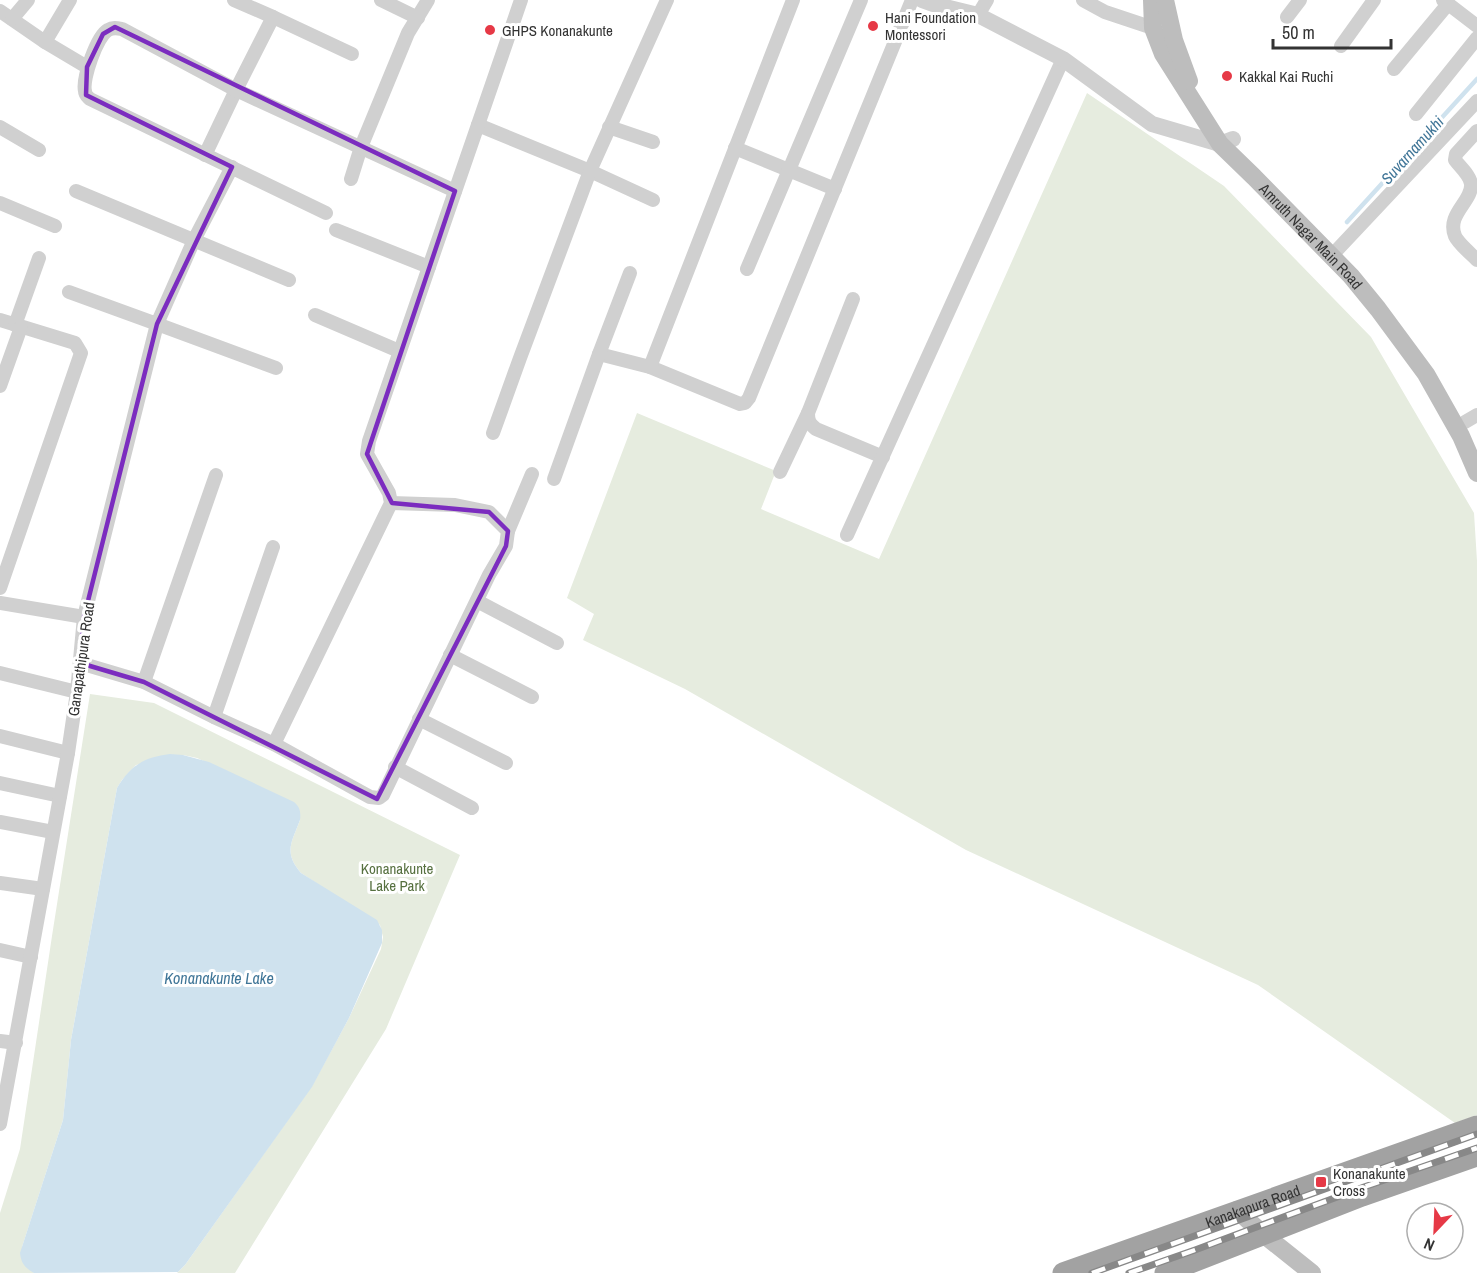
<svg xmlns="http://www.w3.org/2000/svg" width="1477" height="1273" font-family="'Archivo Narrow',sans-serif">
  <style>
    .green { fill: #e6ecdf }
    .water { fill: #cfe2ee }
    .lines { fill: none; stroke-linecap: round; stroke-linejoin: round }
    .stream { stroke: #cfe2ee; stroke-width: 4.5 }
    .minor { stroke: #d0d0d0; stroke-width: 14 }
    .tertiary { stroke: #d0d0d0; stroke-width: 16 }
    .secondary { stroke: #bdbdbd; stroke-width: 18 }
    .trunk { stroke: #a2a2a2; stroke-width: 21 }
    .rail-casing { stroke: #888; stroke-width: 7 }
    .rail { stroke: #fff; stroke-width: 4.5; stroke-dasharray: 14; stroke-linecap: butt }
    .marked { fill: none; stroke: #7b2cbf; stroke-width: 4.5; stroke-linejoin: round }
    .poi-dot { fill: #e63946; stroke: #fff; stroke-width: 2 }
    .labels { text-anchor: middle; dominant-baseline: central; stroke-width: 6; stroke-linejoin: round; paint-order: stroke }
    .poi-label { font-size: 15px; fill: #333; stroke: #fff; text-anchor: start }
    .street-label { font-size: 15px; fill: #333; stroke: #fff }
    .park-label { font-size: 15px; fill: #56703f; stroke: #fff }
    .water-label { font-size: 16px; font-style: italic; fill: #3f7597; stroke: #fff }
  </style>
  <rect width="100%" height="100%" fill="#fff"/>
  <!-- green -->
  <g class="green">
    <path d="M1087 93 1224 186 1371 337 1474 513 1477 561V1115L1455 1123 1258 985 966 850 685 689 583 640 594 614 567 598 637 413 776 471 761 509 879 559Z"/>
    <path d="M90 694 154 703 460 855 386 1029 235 1273H177L185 1265 312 1086 349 1018 381 949 383 937 380 925 301 873C283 852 292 842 300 820L221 769 197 758 183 755 136 765 122 780 117 788 71 1040 63 1120 22 1247 34 1273H36H0V1213L20 1149 52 936Z"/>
  </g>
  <!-- water -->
  <path class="water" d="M170 754 183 755 209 762 294 802C300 807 301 812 300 820 292 842 283 852 301 873L377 920 382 930V943L349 1018 312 1087 185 1265 178 1272 34 1273C25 1268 21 1263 20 1253L63 1120 71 1040 117 788C130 766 144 757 170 754Z"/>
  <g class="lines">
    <!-- stream -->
    <path class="stream" d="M1347 222 1477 79"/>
    <!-- minor -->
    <g class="minor">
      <path d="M381 0 418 18"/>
      <path d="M1083 0 1105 12 1153 28"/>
      <path d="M1443 0 1477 26"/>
      <path d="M0 11 45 42 87 67"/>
      <path d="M978 15 987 0"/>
      <path d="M273 17 352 54"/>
      <path d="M1287 17 1300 0"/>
      <path d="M12 19 28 0"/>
      <path d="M45 42 70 0"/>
      <path d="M1341 46 1374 0"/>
      <path d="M1394 69 1448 4"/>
      <path d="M1416 114 1477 38"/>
      <path d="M478 125 590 171 653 200"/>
      <path d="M0 127 39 150"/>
      <path d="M609 127 653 142"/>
      <path d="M1477 131 1456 154 1455 160C1460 167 1470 175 1471 184 1473 201 1446 214 1455 236 1458 243 1471 254 1477 260"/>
      <path d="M735 148 835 189"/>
      <path d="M205 155 236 90 273 17 234 0"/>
      <path d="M351 179 361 147 408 33 428 0"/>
      <path d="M76 191 289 280"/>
      <path d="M0 203 55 226"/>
      <path d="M326 213 90 99C87 96 85 95 85 91 82 79 97 36 108 30 113 27 117 28 122 29L236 90 455 191"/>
      <path d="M336 230 429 267"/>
      <path d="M1337 250 1477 101"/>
      <path d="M747 269 861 0"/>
      <path d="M69 292 157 324 194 240 232 167"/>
      <path d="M853 299 808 413C808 422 810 424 816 429L883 457"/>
      <path d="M315 315 399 351"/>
      <path d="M0 320 75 343 81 353 0 588"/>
      <path d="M15 325 39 258"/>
      <path d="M599 354 650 367 740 404 745 403 749 398 912 0"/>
      <path d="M650 367 793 0"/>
      <path d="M0 386 21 327"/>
      <path d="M1465 422 1477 415"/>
      <path d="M493 433 520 358 590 171 667 0"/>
      <path d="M780 472 808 413"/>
      <path d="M554 479 599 354 630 273"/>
      <path d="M508 531 532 474"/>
      <path d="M847 535 1063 59"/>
      <path d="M477 601 557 643"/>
      <path d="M0 603 84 617"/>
      <path d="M450 655 532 697"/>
      <path d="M80 663 144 682 214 717 274 744 370 797 379 798 383 795 489 575 506 546 508 531 489 512 455 505 391 503"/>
      <path d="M0 673 77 692"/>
      <path d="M144 682 216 475"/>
      <path d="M214 717 273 547"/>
      <path d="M419 719 506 763"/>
      <path d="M0 736 68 753"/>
      <path d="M274 744 391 503 389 493 367 454 369 441 521 0"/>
      <path d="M395 767 472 808"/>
      <path d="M0 783 60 796"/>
      <path d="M0 822 53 832"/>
      <path d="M0 883 43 889"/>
      <path d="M0 950 31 957"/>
      <path d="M0 1041 16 1043"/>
      <path d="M0 1124 68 753 77 692 84 617 157 324 276 368"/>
    </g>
    <!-- tertiary -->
    <path class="tertiary" d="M922 0 933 4 978 15 1063 59 1152 124 1220 144 1233 139"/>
    <!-- secondary -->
    <g class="secondary">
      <path id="s1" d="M1152 0 1153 28 1163 54 1220 144 1254 177 1351 276 1378 309 1426 374 1461 436 1477 473"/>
      <path d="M1165 0 1174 40 1189 81"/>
      <path d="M1237 1210 1263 1234 1312 1273"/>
    </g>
    <!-- trunk -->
    <g class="trunk">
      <path id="s2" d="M1063 1273 1477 1126"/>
      <path d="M1165 1273 1362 1196 1477 1156"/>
    </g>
    <!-- rail casing -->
    <g class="rail-casing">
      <g id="rail">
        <path d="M1092 1273 1477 1134"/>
        <path d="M1129 1273 1195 1250 1364 1187 1477 1148"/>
      </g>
    </g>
    <!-- rail -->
    <use href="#rail" class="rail"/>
  </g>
  <!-- marked area -->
  <path class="marked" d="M115 27 455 191 367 454 392 503 489 512 508 531 506 546 377 799 144 682 80 663 84 617 157 324 232 167 86 95 87 67 103 34Z"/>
  <!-- markers -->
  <g class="poi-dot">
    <circle cx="873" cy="26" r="6"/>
    <circle cx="490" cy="30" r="6"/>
    <circle cx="1227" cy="76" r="6"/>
    <rect x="1315" y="1176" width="12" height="12" rx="3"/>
  </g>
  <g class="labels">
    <!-- poi labels -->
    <g class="poi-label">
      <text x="885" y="17">Hani Foundation<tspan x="885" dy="17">Montessori</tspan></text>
      <text x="502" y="30">GHPS Konanakunte</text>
      <text x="1239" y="76">Kakkal Kai Ruchi</text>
      <text x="1333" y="1173">Konanakunte<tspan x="1333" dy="17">Cross</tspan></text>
    </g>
    <!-- street labels -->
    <g class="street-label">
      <text stroke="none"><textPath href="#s1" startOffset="292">Amruth Nagar Main Road</textPath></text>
      <text transform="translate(81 659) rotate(-82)">Ganapathipura Road</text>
      <text stroke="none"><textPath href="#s2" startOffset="201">Kanakapura Road</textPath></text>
    </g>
    <!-- park labels -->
    <g class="park-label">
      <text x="397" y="868">Konanakunte<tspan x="397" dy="17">Lake Park</tspan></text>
    </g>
    <!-- water labels -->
    <g class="water-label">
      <text transform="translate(1412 150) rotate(-48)">Suvarnamukhi</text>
      <text x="219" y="978">Konanakunte Lake</text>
    </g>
  </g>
  <!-- north arrow -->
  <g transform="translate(1435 1231) rotate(203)"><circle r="28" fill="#ffffff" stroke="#adadad" stroke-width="1.5"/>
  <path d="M0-4.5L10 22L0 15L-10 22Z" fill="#e63946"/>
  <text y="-9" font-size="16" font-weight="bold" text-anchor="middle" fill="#333333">N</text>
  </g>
  <!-- scale -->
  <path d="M1273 39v9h118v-9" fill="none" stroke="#333333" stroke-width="3"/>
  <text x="1282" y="39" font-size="18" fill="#333333" stroke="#ffffff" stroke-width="4.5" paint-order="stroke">50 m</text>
</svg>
